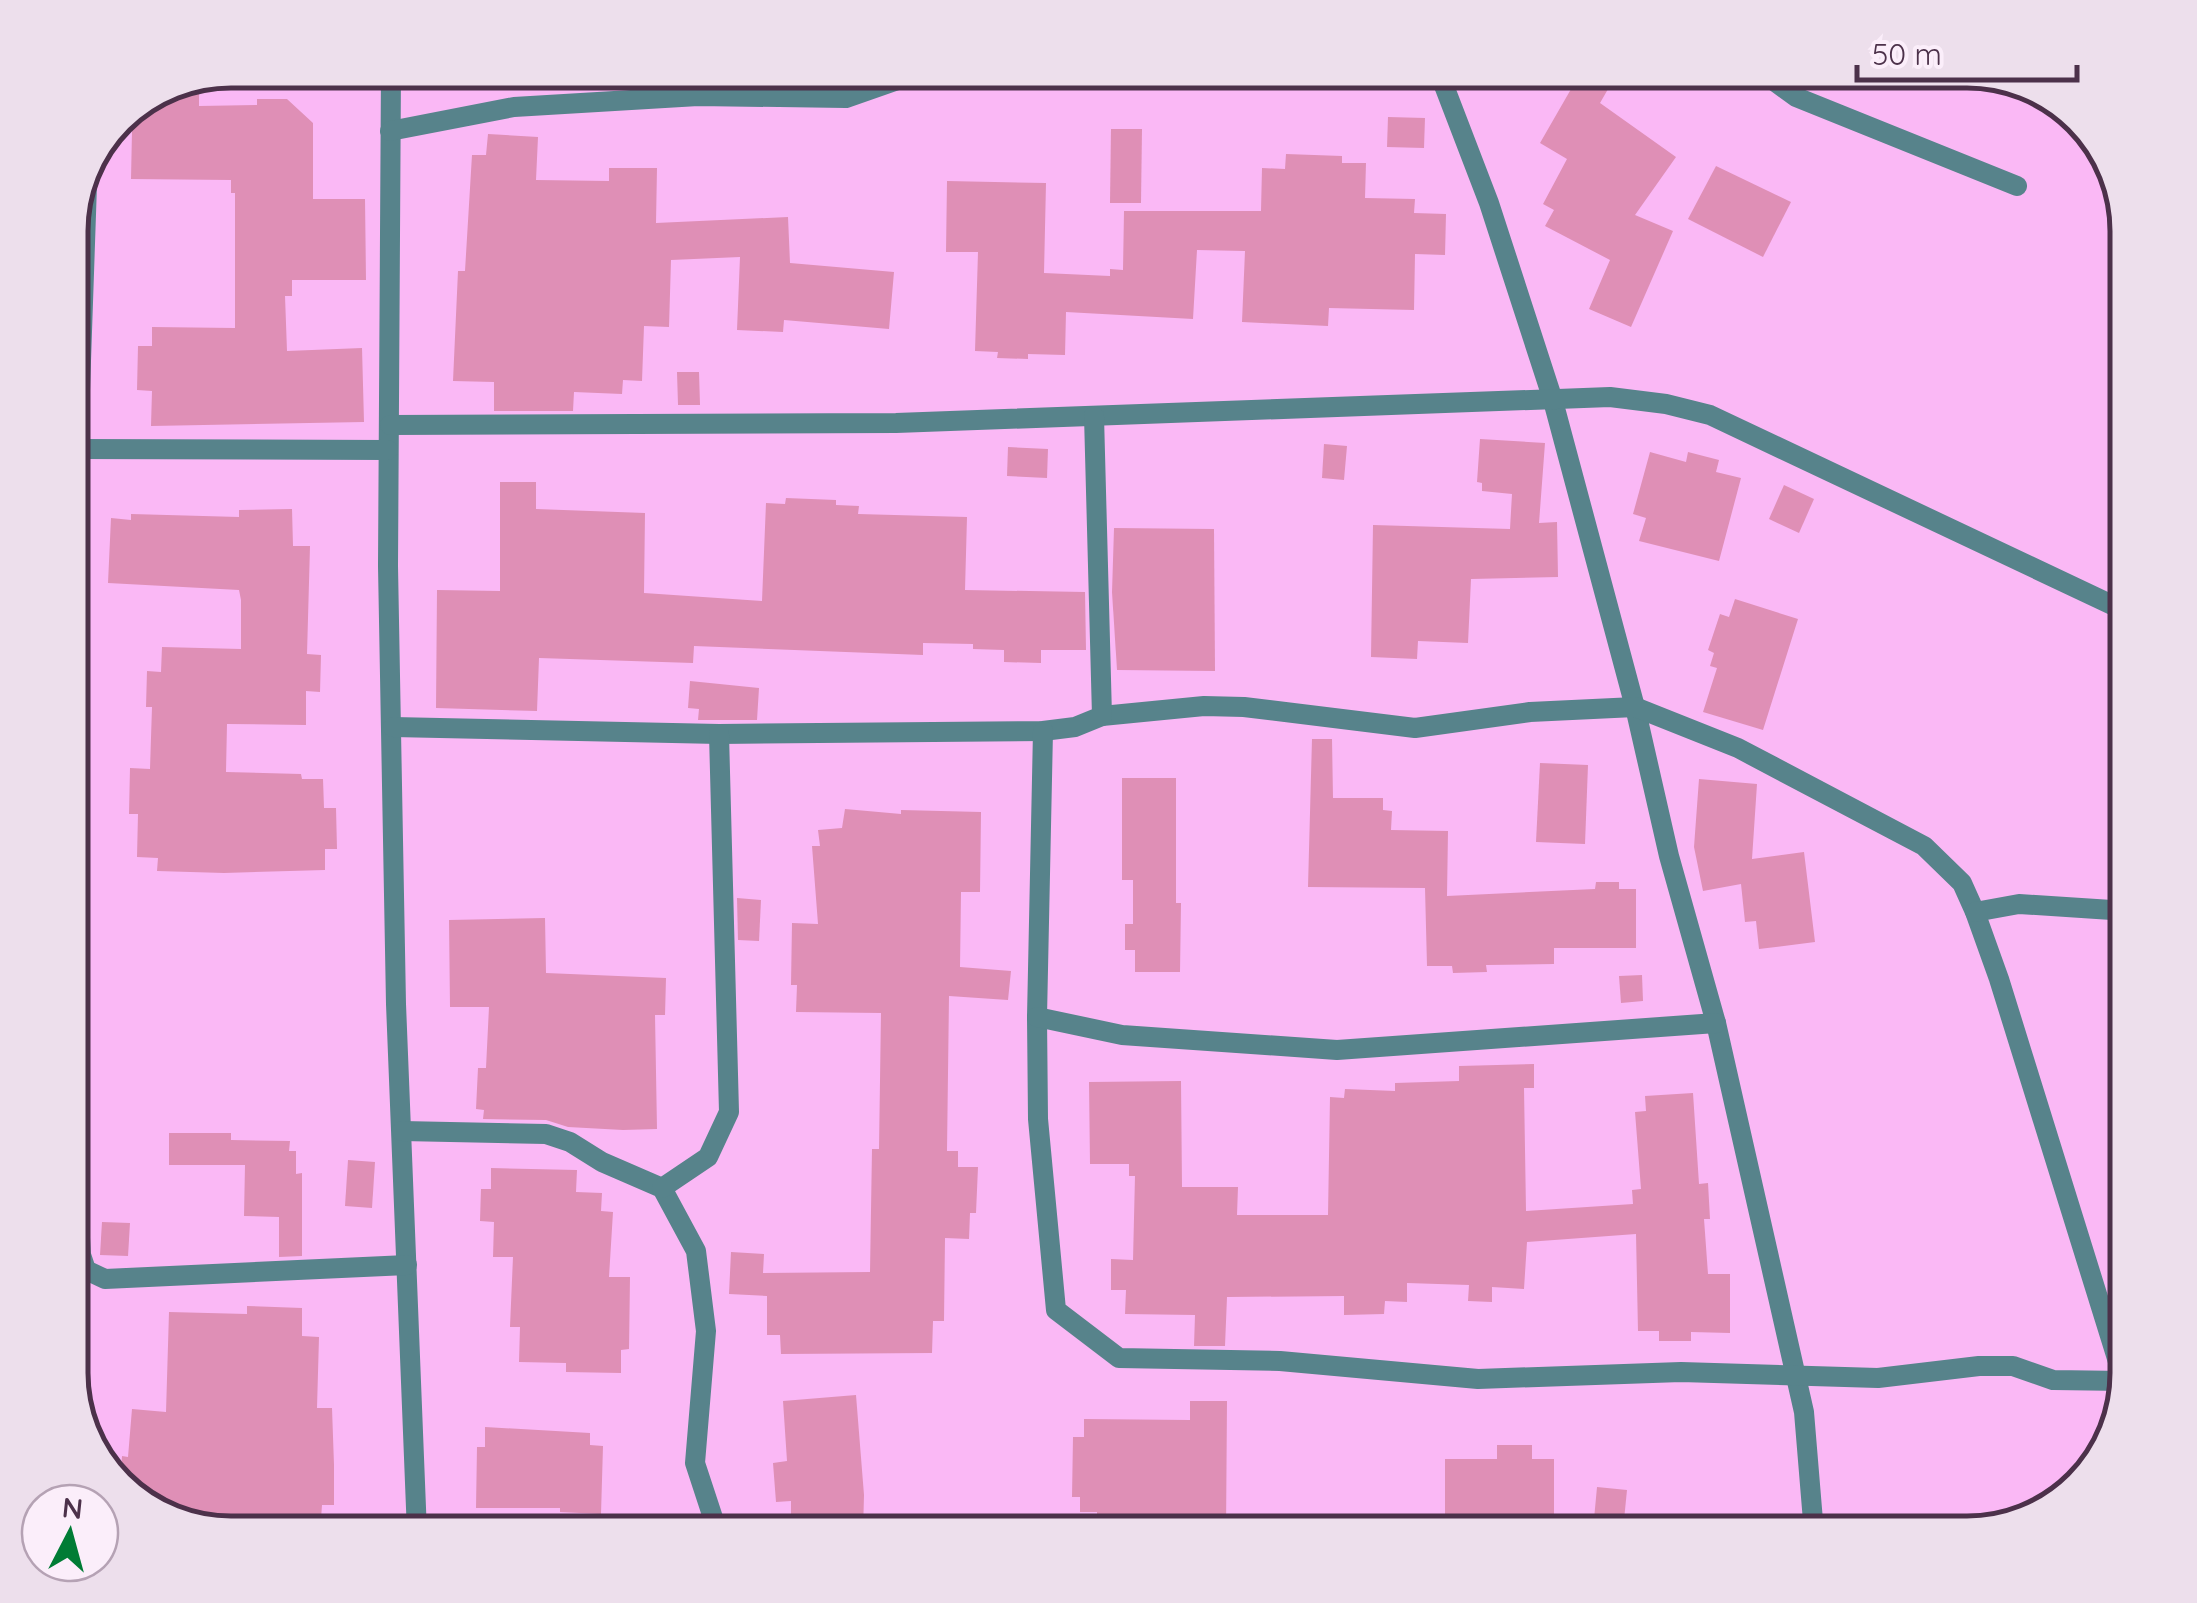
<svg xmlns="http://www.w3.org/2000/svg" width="2197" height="1603" font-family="Quicksand,sans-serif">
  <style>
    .building { fill: #df8fb6 }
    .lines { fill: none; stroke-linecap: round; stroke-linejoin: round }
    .street { stroke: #57838b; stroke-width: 20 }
    .rim { fill: none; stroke: #4c314a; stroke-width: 5 }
  </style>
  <rect width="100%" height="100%" fill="#fab8f5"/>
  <!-- building -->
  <g class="building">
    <path d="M1582 70H1619L1600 103 1676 157 1635 215 1673 231 1631 327 1589 309 1610 260 1545 226 1554 210 1543 204 1567 159 1540 143Z"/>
    <path d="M199 82V106L257 105V99H287L313 123V199H365L366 280H292V296H285L287 351 362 348 364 422 151 426 152 391 137 390 138 346H152V327L235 328V193H231V180L131 179 132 131H125L126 109Z"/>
    <path d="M1388 117 1425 118 1424 148 1387 147Z"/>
    <path d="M1111 129H1142L1141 203H1110Z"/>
    <path d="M488 134 538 137 536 180 609 181V168H657L656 223 788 217 790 263 894 272 889 329 784 320 783 332 737 330 740 257 671 260 669 327 644 326 642 381 623 380 622 394 574 392 573 411H494V382L453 381 458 271H465L472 155H486Z"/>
    <path d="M1286 154 1342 156V163H1366L1365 198 1415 199 1414 213 1446 214 1445 255 1415 254 1414 310 1329 308 1328 326 1242 322 1245 251 1197 250 1193 319 1066 312 1065 355 1028 354V359L997 358 998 352 975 351 978 252H946L947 181 1046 183 1044 273 1110 276V269L1123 270 1124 211H1261L1262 168 1285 169Z"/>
    <path d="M1716 166 1791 202 1763 257 1688 219Z"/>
    <path d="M677 372H699L700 405H678Z"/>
    <path d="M1480 439 1545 443 1539 523 1557 522 1558 577 1471 579 1468 643 1418 641 1417 659 1371 657 1373 525 1510 529 1512 494 1482 491V483L1477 482Z"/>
    <path d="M1324 444 1347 446 1344 480 1322 478Z"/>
    <path d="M1008 447 1048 449 1047 478 1007 476Z"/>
    <path d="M1650 452 1686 462 1688 452 1719 460 1716 472 1741 478 1719 561 1639 541 1646 518 1633 514Z"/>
    <path d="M500 482H536V509L645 513 644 593 762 601 766 503 785 504 786 498 836 500V505L859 506 858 514 967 517 965 590 1085 592 1086 650H1041V663L1004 662V650L973 649V644L923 643V655L694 646 693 663 539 658 537 711 436 708 437 590 500 591Z"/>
    <path d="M1784 485 1814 499 1799 533 1769 519Z"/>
    <path d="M292 509 293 546H310L307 654 321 655 320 692 306 691V725L227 724 226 772 301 774 302 779H323L324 808H336L337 849H325V870L224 873 157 871 158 858 137 857 138 814H129L130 768 150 769 152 707H146L147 671 161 672 162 647 241 649V600L239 590 108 583 111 518 131 520V514L239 517V510Z"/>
    <path d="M1114 528 1214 529 1215 671 1117 670 1112 592Z"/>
    <path d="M1735 599 1798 619 1763 730 1703 712 1717 668 1710 666 1714 653 1708 650 1720 614 1729 617Z"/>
    <path d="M690 681 759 688 757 720H698L699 709 688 708Z"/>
    <path d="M1312 739H1332L1333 798H1383V810L1392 811 1391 830 1448 831 1447 896 1595 889 1596 882H1619V889H1636V948H1554V964L1486 965 1487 972 1453 973 1452 966H1427L1425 888 1308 887Z"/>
    <path d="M1540 763 1588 765 1585 844 1536 842Z"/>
    <path d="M1122 778H1176V903H1181L1180 972H1135V950H1125V924H1133V880H1122Z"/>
    <path d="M1699 779 1757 784 1752 859 1804 852 1815 942 1759 949 1756 921 1745 922 1741 884 1703 891 1694 847Z"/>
    <path d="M845 809 901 814V810L981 812 980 892H961L960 967 1011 971 1008 1000 949 996 947 1151H958V1167H978L976 1213H970L969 1239 945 1238 944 1321H933L932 1353 781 1354 780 1335H767V1296L729 1294 731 1252 764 1254 763 1273 870 1272 872 1149H879L881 1013 796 1012 797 985H791L792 923 818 924 812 846H820L818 830 842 828Z"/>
    <path d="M737 898 761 900 759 941 738 940Z"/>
    <path d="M545 918 546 973 666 978 665 1015H655L657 1129 623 1130 568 1127 546 1120 483 1119 484 1110 476 1109 478 1068H486L489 1007H450L449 920Z"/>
    <path d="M1642 975 1643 1001 1621 1003 1619 976Z"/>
    <path d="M1534 1064V1088H1524L1526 1211 1633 1204 1632 1190 1641 1189 1635 1112 1646 1111 1645 1096 1693 1093 1699 1184 1708 1183 1710 1219H1704L1708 1274H1730V1333L1691 1332V1341H1659V1331H1638L1636 1234 1527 1242 1524 1289 1492 1287V1302L1468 1301 1469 1285 1407 1283V1302L1385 1301 1384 1314 1344 1315V1296L1227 1297 1225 1346H1194L1195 1315 1125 1314 1126 1290H1111V1259L1133 1260 1135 1176H1129V1164H1090L1089 1082 1181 1081 1182 1187H1238L1237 1215H1328L1330 1097 1344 1098 1345 1089 1395 1091V1083L1459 1081V1066Z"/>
    <path d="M169 1133H231V1140L290 1141 289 1151H296V1174L302 1173V1256L279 1257V1217L244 1216 245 1165H169Z"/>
    <path d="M348 1160 375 1162 372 1208 345 1206Z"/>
    <path d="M491 1168 577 1170 576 1192 602 1193 601 1211 613 1212 609 1277H630L629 1349 621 1350V1373L566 1372V1363L519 1362 520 1327H510L513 1257H493L494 1222 480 1221 481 1189H491Z"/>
    <path d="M102 1222 130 1223 128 1256 100 1255Z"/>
    <path d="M247 1306 302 1308V1336L319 1337 317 1408H332L334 1465V1505H322L320 1533H230L133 1500 120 1485 122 1456 128 1457 132 1409 166 1412 169 1312 247 1314Z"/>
    <path d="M856 1395 864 1495 863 1533H801V1526L791 1527V1501L776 1502 773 1463 787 1461 783 1401Z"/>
    <path d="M1190 1401H1227L1226 1533H1097V1512H1080V1497H1072L1073 1437H1084V1419L1190 1420Z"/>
    <path d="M485 1427 590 1433V1445L603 1446 601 1514 560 1512V1508H476L477 1447H485Z"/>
    <path d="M1497 1445H1532V1459H1554V1517H1445V1459H1497Z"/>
    <path d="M1597 1487 1627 1490 1624 1520 1594 1519Z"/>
  </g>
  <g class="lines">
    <!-- street -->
    <g class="street">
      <path d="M391 70 388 566 396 1004 417 1533"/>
      <path d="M1438 70 1489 203 1552 397 1635 707 1669 856 1716 1023 1804 1412 1814 1533"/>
      <path d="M1759 70 1796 97 2017 186"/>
      <path d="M390 131 514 107 698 96 846 98 926 70"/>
      <path d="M390 425 896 423 1610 397 1666 404 1710 415 2127 612"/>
      <path d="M78 449 388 450"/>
      <path d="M70 532 78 449 87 185"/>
      <path d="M1102 716 1204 706 1244 707 1415 728 1530 712 1635 707 1738 748 1924 846 1962 883 1975 912 1999 979 2124 1381"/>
      <path d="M393 727 719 734 1043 731 1075 727 1102 716 1094 416"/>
      <path d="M1043 731 1037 1017 1038 1119 1056 1310 1119 1358 1280 1361 1478 1379 1681 1372 1878 1378 1979 1366H2013L2053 1380 2124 1381"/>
      <path d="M1975 912 2019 904 2127 911"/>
      <path d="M1037 1017 1122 1035 1337 1050 1716 1023"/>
      <path d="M70 1068 81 1255 86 1270 105 1279 407 1265"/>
      <path d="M402 1131 546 1134 570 1142 602 1162 662 1188 696 1251 706 1331 695 1463 718 1533"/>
      <path d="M662 1188 708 1157 729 1112 719 734"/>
    </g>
  </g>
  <!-- crop -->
  <path d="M0 0H2197V1603H0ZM231 88H1967A143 143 0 0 1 2110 231V1373A143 143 0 0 1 1967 1516H231A143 143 0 0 1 88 1373V231A143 143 0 0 1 231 88Z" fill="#eddfec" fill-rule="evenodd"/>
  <path class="rim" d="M231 88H1967A143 143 0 0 1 2110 231V1373A143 143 0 0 1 1967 1516H231A143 143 0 0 1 88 1373V231A143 143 0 0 1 231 88Z"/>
  <!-- north arrow -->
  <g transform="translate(70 1533) rotate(6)"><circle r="48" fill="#fbeefa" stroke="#b5a2b4" stroke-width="2.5"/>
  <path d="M0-8L18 38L0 25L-18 38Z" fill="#007c35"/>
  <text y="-15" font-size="28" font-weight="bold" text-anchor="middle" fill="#4c314a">N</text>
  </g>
  <!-- scale -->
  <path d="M1857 65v15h220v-15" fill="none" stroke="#4c314a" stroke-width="5"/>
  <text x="1872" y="65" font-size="30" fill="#4c314a" stroke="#fbeefa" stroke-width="8" paint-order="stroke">50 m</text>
</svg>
